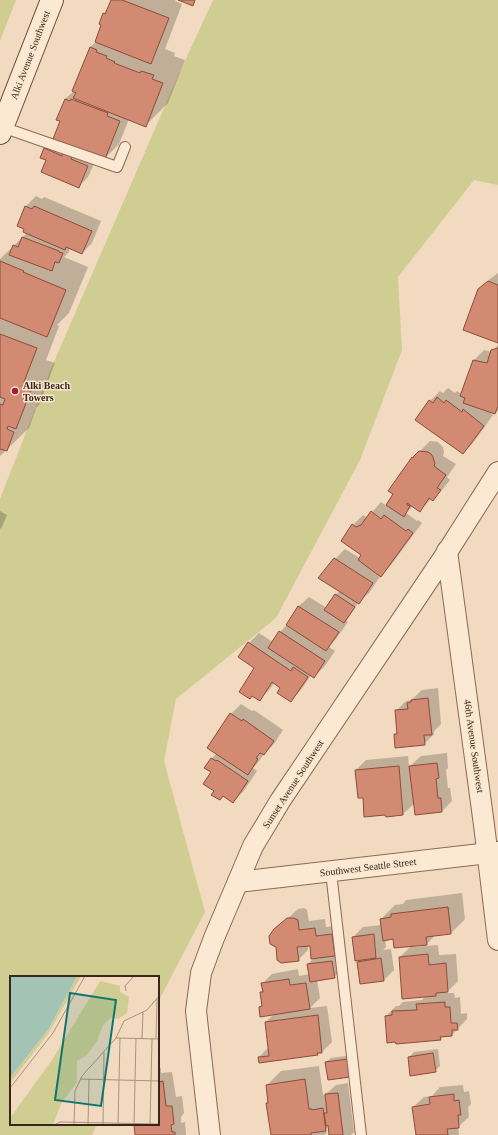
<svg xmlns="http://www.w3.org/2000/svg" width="498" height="1135" font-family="Georgia,serif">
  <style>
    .green { fill: #d0cd92 }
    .shadow { fill: #0003 }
    .building { fill: #d28a72; stroke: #8c4d3a }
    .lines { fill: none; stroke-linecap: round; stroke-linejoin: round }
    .service-casing { stroke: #8b6a56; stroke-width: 12 }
    .minor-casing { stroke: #8b6a56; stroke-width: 22 }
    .secondary-casing { stroke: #6d4b39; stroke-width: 24 }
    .service { stroke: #fbe9d3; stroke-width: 10 }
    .minor { stroke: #fbe9d3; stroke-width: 20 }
    .secondary { stroke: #fbe9d3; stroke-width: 22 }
    .poi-dot { fill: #9f2137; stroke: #f8e6cf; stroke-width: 1.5 }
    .labels { text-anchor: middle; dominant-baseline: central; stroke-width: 3; stroke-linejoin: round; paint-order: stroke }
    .street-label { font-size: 10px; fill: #3a251c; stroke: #f8e6cf }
    .poi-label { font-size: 10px; font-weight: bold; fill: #3a251c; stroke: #f8e6cf; text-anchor: start }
    .inset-road { fill: none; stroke: #a8927e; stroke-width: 1 }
    .view { fill: #0f766e; fill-opacity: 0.15; stroke: #0f766e; stroke-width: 2 }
    .inset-edge { fill: none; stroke: #3a251c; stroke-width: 2 }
  </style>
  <rect width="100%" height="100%" fill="#f1dabf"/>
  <!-- green -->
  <g class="green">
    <path d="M0 0H16L0 41Z"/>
    <path d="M213 0H498V185L474 180 398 277 402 350 360 460 276 618 176 699 164 761 205 912 158 1002V977H11V1124H97L92 1135H0V499L50 371 174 85Z"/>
  </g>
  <!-- shadow -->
  <g class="shadow">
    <path d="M112 0H176L175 1 182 4 165 49 175 53 174 56 185 60 168 103 145 126 129 119 119 144 105 158 98 155 88 177 78 187 48 160 45 149 54 139 61 121 65 99 74 91 90 47 96 42 103 24 104 14 108 10Z"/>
    <path d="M36 196 42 199 44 197 101 221 92 243 82 253 70 248 69 252 64 257 88 267 69 313 57 325 59 326 46 360 55 363 39 405 35 409H36L29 428 0 456V259L27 233 25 228 18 226 26 206Z"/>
    <path d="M498 273V342L479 289 490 279Z"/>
    <path d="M498 345V410L495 413 487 410 493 415 473 443 463 453 417 420 430 401 440 391 443 393 448 388 455 393 457 391 461 394 474 360 484 350 492 352Z"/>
    <path d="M430 441 438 442 443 447 444 453 443 456 456 464 447 477 450 480 443 489 433 499H431L420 511 413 506 406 513 417 521 418 520 422 523 391 565 381 575 369 593 358 603 349 617 346 621 348 622 336 639 329 647 335 651 324 667 314 677 311 675 301 690 291 700 282 688 274 683 270 689 260 699 256 668 249 643 259 633 273 642 280 632 289 623 299 606 309 597 327 608 335 595 340 591 335 559 345 549 360 558 362 555 353 525 363 515 366 517H368L381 502 387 506 413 458Z"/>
    <path d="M0 511 7 515 2 527 0 529Z"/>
    <path d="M438 688 441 724 434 731V734L424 744 395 735 398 731 396 711 406 701 411 700 422 690Z"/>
    <path d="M241 704 252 711 254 710 283 730 274 744 264 754 257 764 253 768 257 771 243 792 233 802 215 791 212 771 206 767 212 758 217 753 208 748 231 714Z"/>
    <path d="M447 753 448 768 446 770 448 788H450L452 801 442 811 415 803 403 814 386 816 363 797 356 770 366 760 408 756 409 767 421 756Z"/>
    <path d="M462 893 465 919 451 933 435 935 427 944 413 945V947L438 945 439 955 456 954 458 981 446 993H454L455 998 460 997 461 1014 467 1013V1019L452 1035 444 1036 440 1039 386 1016 396 1006H399L403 1002 422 1000 427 995 400 957 412 945 394 938 385 939 386 947 383 950 391 949 394 970 384 980 358 962 361 959 353 937 363 927 382 925 381 919 395 905 403 904 406 900Z"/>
    <path d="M304 908 307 910 309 921 325 919 326 927 342 925 344 945 332 957 337 956 339 972 334 977 317 980 320 998 310 1008 327 1006 332 1042 322 1052H319L317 1054 259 1057 269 1047 266 1022 274 1014 260 1007 263 1004 261 993 263 990 262 984 272 974 298 969 299 976 310 974 308 964 315 957 311 945H308V950L298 960 275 930 298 909Z"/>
    <path d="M438 1049 440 1066 435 1071 409 1057 414 1052Z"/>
    <path d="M352 1055 349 1076 326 1062 331 1058Z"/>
    <path d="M319 1066 323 1095H325L336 1085 348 1083 354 1132 351 1135H330L329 1126 326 1129 327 1133 324 1135H272L267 1103 269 1101 267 1085 281 1071Z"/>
    <path d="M161 1068V1073L172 1072 176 1097 182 1096 184 1113 181 1117V1123L185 1122 186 1135H136L135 1126 137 1124H158V1069Z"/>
    <path d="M463 1085 464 1092 469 1091 471 1104 468 1107 469 1117 458 1127 459 1135H417L413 1107 424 1097 432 1096 440 1087Z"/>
  </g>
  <!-- building -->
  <g class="building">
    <path d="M111 0H122L169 18 151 64 95 42 101 25 99 24 103 13 105 14Z"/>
    <path d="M178 0H195L193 6Z"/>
    <path d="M90 47 97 50 96 52 107 56 106 58 115 62 114 63 140 73 141 71 154 75 152 79 163 83 146 127 73 98 76 93 72 91Z"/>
    <path d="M65 99 70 101 71 99 108 113 107 116 120 121 105 159 53 139 60 121 56 120Z"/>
    <path d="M44 148 62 156 63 152 72 156 71 159 88 166 79 188 41 172 46 160 40 158Z"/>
    <path d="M25 206 32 209 34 206 92 231 82 254 66 247 65 250 23 232 24 229 17 226Z"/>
    <path d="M22 237 59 251V252L63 253 59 263 55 262 52 271 9 255 13 245 18 247Z"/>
    <path d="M0 261 24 271 23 272 66 290 47 337 0 318Z"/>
    <path d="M488 281 498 285V343L463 330 478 289Z"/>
    <path d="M0 334 37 348 24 382 33 385 16 429 8 426 7 429 14 432 7 451 0 449V404L3 405 5 399 0 397Z"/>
    <path d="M498 348V406L495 414 463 403 465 398 460 396 473 360 487 363 491 350Z"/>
    <path d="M437 397 444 403 446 400 462 412 463 409 484 426 463 454 415 420 429 400 433 403Z"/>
    <path d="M419 451 428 452 431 454 433 457 434 461 435 463 434 466 446 475 437 488 441 490 433 501 429 498 420 512 407 503V505L410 506 404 517 386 505 393 494 388 491 412 457 413 458 414 456Z"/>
    <path d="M371 511 381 519 384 515 406 531 408 529 413 533 381 577 358 560 361 555 341 541 352 524 356 527 361 525Z"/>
    <path d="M334 558 373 583 359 604 318 578Z"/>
    <path d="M335 594 355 607 344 623 324 610Z"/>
    <path d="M298 606 339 632 326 651 286 625Z"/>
    <path d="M279 631 325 661 314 678 268 648Z"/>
    <path d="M248 642 291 671 293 667 308 677 291 702 277 693 280 688 272 682 260 701 252 696 250 699 239 692 254 668 238 657Z"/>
    <path d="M428 698 432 735H424L425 745 395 748 394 734H397L395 710 408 709 407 703 411 702V700Z"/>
    <path d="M230 713 242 721 243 719 274 741 264 755 260 753 256 758 258 759 248 775 207 748Z"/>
    <path d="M211 758 216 761 217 760 248 781 233 803 223 796 220 800 211 795 214 791 203 784 211 772 204 768Z"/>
    <path d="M437 763 439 778 436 779 438 798H441L442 812 415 815 409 766Z"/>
    <path d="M399 766 403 815 386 817 385 815 364 817 363 798H358L355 770Z"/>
    <path d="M448 907 451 934 426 937 427 945 394 948 393 939 383 941 380 919 391 917V914Z"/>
    <path d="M287 918H294L298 920 299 930 315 928 316 936 332 934 335 956 311 959 310 946 297 947 299 961 281 963 277 960 276 947 270 944 269 936 274 929Z"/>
    <path d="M374 934 376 958 355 961 352 937Z"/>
    <path d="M428 954 429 965 446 963 448 992 436 993V996L402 999 399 957Z"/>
    <path d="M381 958 384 981 360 984 357 962Z"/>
    <path d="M332 961 335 978 310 982 307 964Z"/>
    <path d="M289 979 290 985 306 983 310 1009 260 1017 259 1007 262 1006 260 992H263L261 983Z"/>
    <path d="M445 1002V1007H450L451 1023H457L458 1030H452V1036L440 1037 441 1040 396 1044 395 1042 387 1043 385 1016 392 1015V1011L417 1010 416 1004Z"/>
    <path d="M318 1015 322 1053H317L318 1055 259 1063 258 1057 269 1056 265 1022Z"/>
    <path d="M433 1053 436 1072 410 1076 408 1057Z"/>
    <path d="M348 1059 350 1077 328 1080 325 1062Z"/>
    <path d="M305 1079 309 1109H312V1110L323 1108 326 1131 311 1133V1135H271L266 1103H268L266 1085Z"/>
    <path d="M163 1081 166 1106H172L174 1124 171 1125 172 1132H175V1135H135L134 1125H138V1124H158V1082Z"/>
    <path d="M338 1093 343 1135H329L328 1125 326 1126 324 1113H327L325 1094Z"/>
    <path d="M454 1094V1101L459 1100 461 1115H458L459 1128 447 1129 448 1135H416L412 1107 430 1104 429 1097Z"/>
  </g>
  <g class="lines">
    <!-- service casing -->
    <g class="service-casing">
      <g id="service">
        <path d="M2 127 117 167 125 147"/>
        <path d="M331 872 361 1135"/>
      </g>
    </g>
    <!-- minor casing -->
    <g class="minor-casing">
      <g id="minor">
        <path d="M447 551 484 825 498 940"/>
        <path d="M238 882 498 852"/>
        <path d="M210 1135 196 1011 201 973 214 938 253 846 280 801 444 557 498 472"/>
      </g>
    </g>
    <!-- secondary casing -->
    <g class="secondary-casing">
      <path id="secondary" d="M0 133 52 0"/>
    </g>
    <!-- service -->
    <use href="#service" class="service"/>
    <!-- minor -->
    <use href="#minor" class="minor"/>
    <!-- secondary -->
    <use href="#secondary" class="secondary"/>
  </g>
  <!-- markers -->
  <circle class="poi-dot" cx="15" cy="391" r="4"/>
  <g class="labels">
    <!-- street labels -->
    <g class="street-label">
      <text transform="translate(30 55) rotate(-69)">Alki Avenue Southwest</text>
      <text transform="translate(474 746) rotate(82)">46th Avenue Southwest</text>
      <text transform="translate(293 784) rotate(-57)">Sunset Avenue Southwest</text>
      <text transform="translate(368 867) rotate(-7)">Southwest Seattle Street</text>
    </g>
    <!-- poi labels -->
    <g class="poi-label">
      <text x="23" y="385">Alki Beach<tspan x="23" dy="12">Towers</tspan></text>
    </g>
  </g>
  <!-- overview -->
  <g transform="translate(10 976)">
    <rect width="149" height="149" fill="#f1dabf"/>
    <path d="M67 0H71L38 58 0 107V102L38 54ZM90 5 110 10V16L119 21 117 37 108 43 102 41 93 49 87 65 77 79 67 85V106L51 128 43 149H0V142L42 84Z" fill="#d0cd92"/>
    <path d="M0 0H67L38 54 0 102Z" fill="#a3c3b4"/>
    <path d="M68 0 37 56 0 103 38 54Z" fill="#f1dabf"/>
    <path class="inset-road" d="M116 15 115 10 124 0M106 62 149 63M132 63 133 36M146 63 147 23M70 103 149 105M0 112 43 57 75 0M140 148 142 63M44 149 50 146 149 148M64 149 65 115 72 100 106 62 114 45 137 34 149 20M78 149 79 103M93 149 94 76M108 149 110 62M124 149 126 62"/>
    <path class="view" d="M60 17 106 24 91 130 45 124Z"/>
    <rect width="149" height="149" class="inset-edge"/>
  </g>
</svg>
